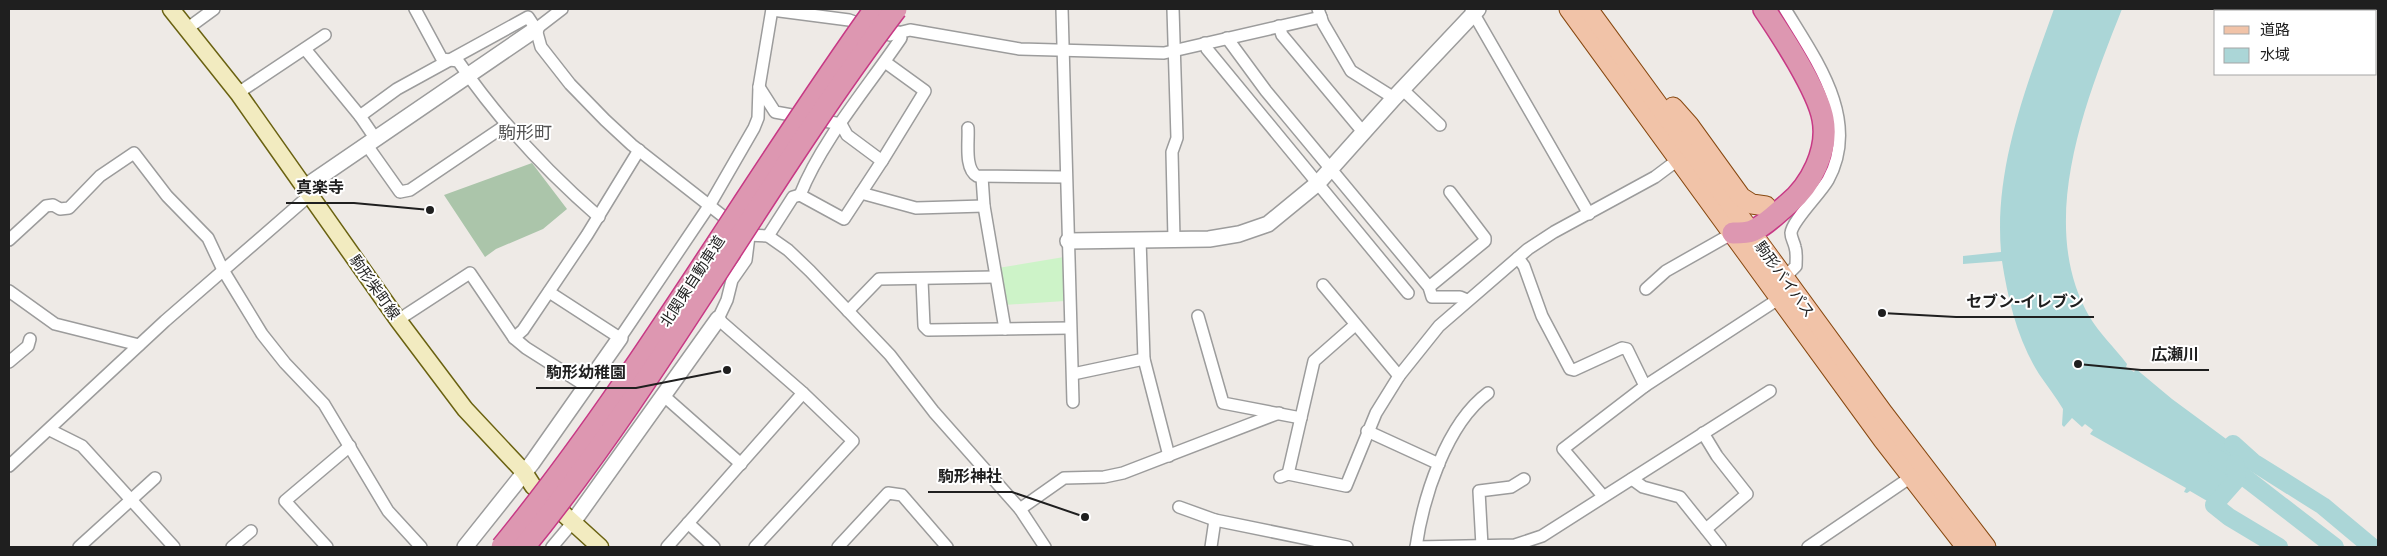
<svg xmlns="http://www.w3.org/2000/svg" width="2387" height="556" font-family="Montserrat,'Noto Sans JP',sans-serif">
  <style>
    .cemetery { fill: #abc5aa }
    .park { fill: #cdf3c8 }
    .water { fill: #abd6d7 }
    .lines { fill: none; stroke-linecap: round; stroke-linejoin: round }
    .river { stroke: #abd6d7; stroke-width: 18 }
    .minor-casing { stroke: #9c9c9c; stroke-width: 14 }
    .tertiary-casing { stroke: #9c9c9c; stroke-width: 18 }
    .secondary-casing { stroke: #6a6211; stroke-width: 19 }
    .primary-casing { stroke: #884911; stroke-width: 21 }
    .motorway-casing { stroke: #c73985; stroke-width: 24 }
    .minor { stroke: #fff; stroke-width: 11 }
    .tertiary { stroke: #fff; stroke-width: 15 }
    .secondary { stroke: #f2ebc0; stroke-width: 16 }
    .primary { stroke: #f1c3a8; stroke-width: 19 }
    .motorway { stroke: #dd97b1; stroke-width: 21 }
    .motorway-bridge-casing { stroke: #c73985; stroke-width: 24; stroke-linecap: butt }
    .motorway-bridge { stroke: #dd97b1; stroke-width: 21 }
    .labels { text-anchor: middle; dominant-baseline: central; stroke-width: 4; stroke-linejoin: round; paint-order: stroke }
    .street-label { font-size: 15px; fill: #1f1f1f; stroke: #fff }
    .quarter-label { font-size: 18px; fill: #525252; stroke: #fff }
    .leader { fill: none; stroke: #1f1f1f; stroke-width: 2 }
    .callout-dot { fill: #1f1f1f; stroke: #fff; stroke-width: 2 }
    .callout-label { font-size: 16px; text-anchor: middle; font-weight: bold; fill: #1f1f1f; stroke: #fff; stroke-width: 4; stroke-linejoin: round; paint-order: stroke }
  </style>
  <rect width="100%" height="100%" fill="#eeeae6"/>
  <!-- cemetery -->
  <path class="cemetery" d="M532 163 567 209 543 229 496 249 485 257 444 195Z"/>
  <!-- park -->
  <path class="park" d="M1064 257 1065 301 1004 305 998 268Z"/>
  <!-- water -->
  <path class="water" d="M2054 9H2122C2086 100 2036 223 2089 316 2099 333 2115 348 2127 364L2126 367 2134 372 2136 369 2172 399 2233 444 2237 479 2214 505 2190 491 2187 493 2184 492 2186 488 2090 434 2093 430 2085 424 2082 427 2072 418 2064 427 2062 425 2063 409C2056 397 2047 386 2039 374 2018 341 2008 300 2002 261L1963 264V256L2001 252C1994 168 2026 87 2054 9Z"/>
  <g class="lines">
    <!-- river -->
    <g class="river">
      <path d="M2233 444 2253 462 2323 506 2372 547"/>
      <path d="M2216 458 2230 466 2335 547"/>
      <path d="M2235 464 2237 479 2214 505 2229 517 2279 547"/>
    </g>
    <!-- minor casing -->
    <g class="minor-casing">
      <g id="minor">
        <path d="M415 9 442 59 458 61C498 119 546 171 599 217"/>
        <path d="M1062 9 1073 402"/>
        <path d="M1173 9 1177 138 1172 152 1174 239"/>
        <path d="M1318 9 1323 23 1351 71 1394 98"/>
        <path d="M1471 9 1589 214"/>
        <path d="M772 10 849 20 890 35 910 30 1020 49 1164 53 1321 17"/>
        <path d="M1279 26 1282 35 1363 132"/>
        <path d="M188 28 214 9"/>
        <path d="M536 29 562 9"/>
        <path d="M1227 38 1266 91 1429 287 1432 297H1460L1467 300"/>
        <path d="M1205 43 1207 49 1408 293"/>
        <path d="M305 49 360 116 375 138"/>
        <path d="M759 87 775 112 841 124 847 135 882 161 844 219 800 195 793 197 768 236"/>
        <path d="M1402 89 1440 125"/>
        <path d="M238 93 325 35"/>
        <path d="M360 116 397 89 528 17 536 29 541 47 570 84 605 120 632 145 747 235 768 236 788 250 810 271 890 355 934 412 1020 509 1045 547"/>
        <path d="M968 128C969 141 964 169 977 176L1066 177"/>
        <path d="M366 144 400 192 410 190 506 125"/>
        <path d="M882 161 925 91 885 62"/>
        <path d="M982 177 984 206 1005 329"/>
        <path d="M861 193 916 208 984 206"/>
        <path d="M800 195C822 140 868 87 901 38L898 32"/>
        <path d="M749 236 746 260 732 280 727 300 718 319 803 393 853 441 755 547"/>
        <path d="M1140 239 1144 359 1169 456"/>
        <path d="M9 240 46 206 53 205 60 209 69 208 100 176 134 153 167 196 208 238 223 270 262 334 285 363 324 404 388 511 421 547"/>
        <path d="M1518 258 1524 266 1542 316 1570 369 1574 370 1622 348 1627 349 1645 386"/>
        <path d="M1784 278 1796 266C1796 260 1797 253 1795 247 1794 242 1791 238 1791 233 1792 221 1820 194 1828 180 1861 120 1816 60 1785 9"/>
        <path d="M922 280 924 326 928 330 1070 328"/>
        <path d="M1323 285 1399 376"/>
        <path d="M1429 287 1485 241V238L1450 192"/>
        <path d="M1646 289 1666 271 1733 233"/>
        <path d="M9 291 55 324 139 345"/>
        <path d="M549 292 620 338 709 206 754 128 758 118 759 87 772 9"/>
        <path d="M848 311 879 279 995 277"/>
        <path d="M1198 316 1223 403 1301 418"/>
        <path d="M398 320 470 273 514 338 526 348 586 386"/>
        <path d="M514 338 523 330 587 235 639 150"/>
        <path d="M9 362 28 346 30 339"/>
        <path d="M1073 374 1144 359"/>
        <path d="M664 396 741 464"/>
        <path d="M50 430 82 446 174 547"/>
        <path d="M1367 431 1439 464"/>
        <path d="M1703 433 1717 456 1747 494 1706 529"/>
        <path d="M9 466 165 321 310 195"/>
        <path d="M1288 474 1314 361 1355 325"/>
        <path d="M1280 477 1288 474 1346 486 1376 413 1399 376 1439 326 1528 249 1554 232 1655 177 1679 159"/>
        <path d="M1632 479 1643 487 1680 497 1720 547"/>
        <path d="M1603 496 1563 449 1645 386 1780 298"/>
        <path d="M1179 507 1215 520 1347 547"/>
        <path d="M1020 509 1064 478 1104 477 1123 473 1279 413"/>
        <path d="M688 523 714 547"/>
        <path d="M1482 546 1479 491 1511 487 1524 479"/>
        <path d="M79 547 155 478"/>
        <path d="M232 547 251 531"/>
        <path d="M327 547 285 501 350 446"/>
        <path d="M552 547 573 522"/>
        <path d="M667 547 803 393"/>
        <path d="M838 547 888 493 902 495 947 547"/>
        <path d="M1211 547 1215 520"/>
        <path d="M1416 547 1515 545 1542 536 1770 391"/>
        <path d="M1416 547C1423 498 1446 424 1488 393"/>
        <path d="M1808 547 1911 477"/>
      </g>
    </g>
    <!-- tertiary casing -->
    <g class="tertiary-casing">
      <g id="tertiary">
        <path d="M305 187 536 29"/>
        <path d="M1068 241 1209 239 1239 234 1268 224 1318 183 1394 98 1478 9"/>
        <path d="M573 522 718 319"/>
        <path d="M465 547 532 463 620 338"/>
      </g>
    </g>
    <!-- secondary casing -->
    <g class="secondary-casing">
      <path id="secondary" d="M171 9 238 93 398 320 465 409 524 472 533 486 600 547"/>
    </g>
    <!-- primary casing -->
    <g class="primary-casing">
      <g id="primary">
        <path d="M1569 9 1883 440 1966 547"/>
        <path d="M1588 9 1884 414 1986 547"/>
        <path d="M1673 107 1689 125 1741 197 1752 204 1766 206"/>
      </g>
    </g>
    <!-- motorway casing -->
    <g class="motorway-casing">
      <path id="motorway" d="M1733 233C1738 233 1747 233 1752 231 1765 226 1777 213 1788 204 1811 185 1829 150 1823 119 1818 91 1781 34 1764 9"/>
    </g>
    <!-- minor -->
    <use href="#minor" class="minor"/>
    <!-- tertiary -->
    <use href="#tertiary" class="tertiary"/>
    <!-- secondary -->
    <use href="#secondary" class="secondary"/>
    <!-- primary -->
    <use href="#primary" class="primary"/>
    <!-- motorway -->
    <use href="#motorway" class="motorway"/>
    <!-- motorway-bridge casing -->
    <g class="motorway-bridge-casing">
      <g id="motorway-bridge">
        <path d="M502 547C640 378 748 186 875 9"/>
        <path d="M524 547C662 377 764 183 896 9"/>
      </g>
    </g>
    <!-- motorway-bridge -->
    <use href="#motorway-bridge" class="motorway-bridge"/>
  </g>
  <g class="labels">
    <!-- street labels -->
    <g class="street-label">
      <text transform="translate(1785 279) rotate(54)">駒形バイパス</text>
      <text transform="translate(692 281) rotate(-57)">北関東自動車道</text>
      <text transform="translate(375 287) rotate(55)">駒形柴町線</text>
    </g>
    <!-- quarter labels -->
    <g class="quarter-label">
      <text x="525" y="133">駒形町</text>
    </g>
  </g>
  <!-- callouts -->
  <path class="leader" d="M430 210L354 203H286M1882 313L1956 317H2094M2078 364L2141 370H2209M727 370L636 388H536M1085 517L1012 492H928"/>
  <g class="callout-dot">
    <circle cx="430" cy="210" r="5"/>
    <circle cx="1882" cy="313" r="5"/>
    <circle cx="2078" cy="364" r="5"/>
    <circle cx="727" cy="370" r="5"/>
    <circle cx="1085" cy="517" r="5"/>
  </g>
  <g class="callout-label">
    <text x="320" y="193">真楽寺</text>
    <text x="2025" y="307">セブン-イレブン</text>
    <text x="2175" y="360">広瀬川</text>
    <text x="586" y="378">駒形幼稚園</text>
    <text x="970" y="482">駒形神社</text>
  </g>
  <!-- border -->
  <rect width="2387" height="556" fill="none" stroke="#1f1f1f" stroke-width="20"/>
  <!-- legend -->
  <rect x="2214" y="10" width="162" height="65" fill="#ffffff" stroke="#a5a5a5"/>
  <rect x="2224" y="26" width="25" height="8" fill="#f1c3a8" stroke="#a5a5a5"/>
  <text x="2260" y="35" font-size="15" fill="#1f1f1f">道路</text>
  <rect x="2224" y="48" width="25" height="15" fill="#abd6d7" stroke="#a5a5a5"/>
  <text x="2260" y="60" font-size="15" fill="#1f1f1f">水域</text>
</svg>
